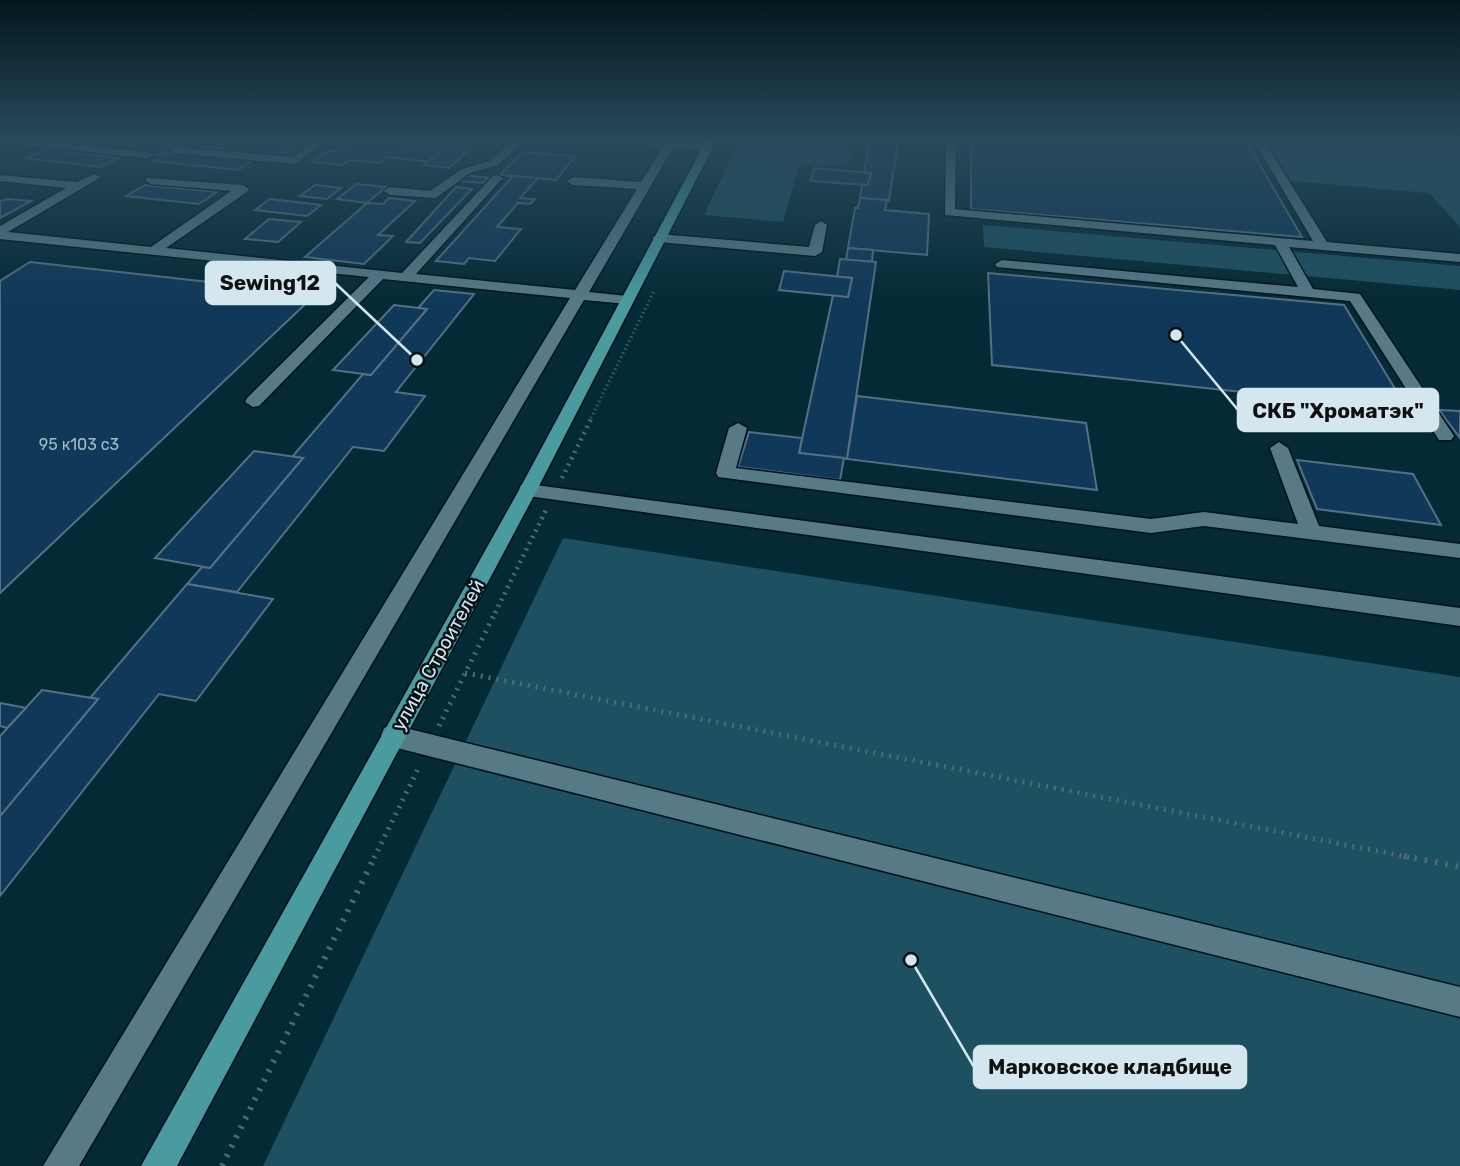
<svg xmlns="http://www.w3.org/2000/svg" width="1460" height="1166" font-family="Rubik,sans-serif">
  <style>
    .green { fill: #1d5060 }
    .building { fill: #103959; stroke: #566f85; stroke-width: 2 }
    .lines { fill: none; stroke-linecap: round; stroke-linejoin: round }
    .minor-casing { stroke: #00121a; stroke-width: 3 }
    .major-casing { stroke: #00121a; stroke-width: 3 }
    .path-far3 { stroke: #4d6c76; stroke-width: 3.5; stroke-dasharray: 1 3.5; stroke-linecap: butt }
    .path-far2 { stroke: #4d6c76; stroke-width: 4.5; stroke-dasharray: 2 5; stroke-linecap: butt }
    .path-far1 { stroke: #4d6c76; stroke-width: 5; stroke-dasharray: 2 6; stroke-linecap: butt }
    .path { stroke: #4d6c76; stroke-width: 6; stroke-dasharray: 2.5 8; stroke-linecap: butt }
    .minor { fill: #567b87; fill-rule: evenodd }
    .major { fill: #499ba0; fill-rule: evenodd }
    .labels { text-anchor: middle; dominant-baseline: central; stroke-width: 5; stroke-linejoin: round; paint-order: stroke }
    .number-label { font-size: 16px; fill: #a3bcc9 }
    .street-label { font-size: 19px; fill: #d4e7ee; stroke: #041116 }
    .leader { fill: none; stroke: #d4e7ee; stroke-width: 2.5 }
    .callout-dot { fill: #d4e7ee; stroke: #041116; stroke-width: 2.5 }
    .callout { fill: #d4e7ee; stroke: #d4e7ee; stroke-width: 2.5 }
    .callout-label { font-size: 21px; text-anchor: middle; font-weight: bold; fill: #111 }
  </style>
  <rect width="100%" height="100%" fill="#042a35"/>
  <!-- green -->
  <g class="green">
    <path d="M739 141H853L847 167 799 165 783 222 704 215Z"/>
    <path d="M1266 141H1460V227L1429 193 1291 181Z"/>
    <path d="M983 225 1460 266V290L984 247Z"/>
    <path d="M563 538 1460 677V1166H263Z"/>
  </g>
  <!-- building -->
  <g class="building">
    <path d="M22 141H184L159 155Z"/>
    <path d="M184 141H289L299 142 277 158 218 153 224 149 178 145Z"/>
    <path d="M356 141H371L444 148 428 162 387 157 380 163 349 160 342 165 312 162 328 151 341 152Z"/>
    <path d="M870 141H898L889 201 860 198 862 185H868L871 173 864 172Z"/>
    <path d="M971 141H1246L1302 237 971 209Z"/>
    <path d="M449 144 473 146 449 168 424 165Z"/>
    <path d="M46 149 119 158 100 167 26 158Z"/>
    <path d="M522 152 575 156 556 180 500 175Z"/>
    <path d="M169 153 251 161 238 170 154 161Z"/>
    <path d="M814 168 871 173 868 185 811 181Z"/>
    <path d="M464 175 489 178 483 183 458 181Z"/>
    <path d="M513 176 538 178 520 198 535 199 530 204 518 203 497 227 521 229 495 261 469 258 464 264 436 261Z"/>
    <path d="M356 184 386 187 367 203 337 199Z"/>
    <path d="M145 185 217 192 199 204 126 196Z"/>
    <path d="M315 185 341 188 327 199 300 196Z"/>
    <path d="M456 187 472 189 420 243 406 242Z"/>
    <path d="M389 198 415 201 378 235 393 236 364 264 305 257 367 203 383 204Z"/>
    <path d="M860 198 887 200 885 210 929 214 927 255 848 248 855 208H858Z"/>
    <path d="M8 199 31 201 0 218V201Z"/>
    <path d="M270 199 321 205 307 216 255 210Z"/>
    <path d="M269 219 301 222 278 242 245 239Z"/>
    <path d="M848 248 873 250 872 262 846 260Z"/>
    <path d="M840 259 876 262 847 459 799 453 833 295 848 297 852 278 837 277Z"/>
    <path d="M30 262 316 294 0 593V281Z"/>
    <path d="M784 271 852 278 848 297 779 290Z"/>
    <path d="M988 273 1344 305 1408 410 992 365Z"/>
    <path d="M434 290 474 294 396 392 425 396 384 451 353 447 237 592 187 584 202 567 210 568 303 458 292 457 363 374 371 375 427 309 418 308Z"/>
    <path d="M394 305 427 309 371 375 333 370Z"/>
    <path d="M857 396 1086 423 1097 490 847 459Z"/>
    <path d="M1439 410 1460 411V438Z"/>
    <path d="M749 432 802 438 799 453 844 458 840 480 738 467Z"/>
    <path d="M254 451 303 458 210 568 155 558Z"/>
    <path d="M1297 460 1413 474 1441 525 1317 509Z"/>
    <path d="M187 584 273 599 196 701 159 694 0 896V816L98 699 90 698Z"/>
    <path d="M42 690 98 699 0 816V736Z"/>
    <path d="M0 703 26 708 7 728 0 726Z"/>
  </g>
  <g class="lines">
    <!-- minor casing -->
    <g class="minor-casing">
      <g id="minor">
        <path d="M6 141H44L147 152 153 155 147 158 11 144Z"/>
        <path d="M315 141H327L295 164 175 153 169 150 175 147 293 157Z"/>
        <path d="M512 141H523L498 165 470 173 436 198 390 195 384 191 390 187 430 191 462 169 490 161Z"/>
        <path d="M628 141C648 141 697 137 712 148L707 151 673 148 589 292 627 296 634 300 627 304 584 300 79 1166H43L570 298 383 279 259 406 253 407 245 402 247 398 369 277 0 239V226L66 188 0 181V175L77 182 95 174 101 177 8 232 151 247 231 191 151 184 145 180 147 178 243 185 249 189 247 192 166 248 402 273 493 176 497 175 503 178 501 180 416 274 575 290 637 189 573 185 567 181 573 177 641 182 663 147 633 144Z"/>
        <path d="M946 141H956L955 209 1313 241 1254 141H1264L1327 242 1460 254V262L1289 247 1313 289 1360 294 1454 436 1451 440H1439L1350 301 997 267 995 264 1002 260 1298 287 1275 245 945 215Z"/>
        <path d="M821 221 827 225 822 252 815 256 659 242 652 238 659 234 809 247 815 225Z"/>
        <path d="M738 423 747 428 736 468 1151 519 1204 512 1298 524 1270 448 1279 442 1288 448 1319 526 1460 544V558L1204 526 1151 533 718 477 716 473 729 428Z"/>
        <path d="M528 484 1460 608V626L521 495 519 490 521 485Z"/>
        <path d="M393 725 1460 987V1017L393 747 384 744 381 736 384 728Z"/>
      </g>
    </g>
    <!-- major casing -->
    <g class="major-casing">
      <path id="major" d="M706 141H716L537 490 177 1166H141L519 490Z"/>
    </g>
    <!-- path-far3 -->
    <path class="path-far3" d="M591 418 654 291"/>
    <!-- path-far2 -->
    <g class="path-far2">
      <path d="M562 478 592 417"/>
      <path d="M495 613 547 508"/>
    </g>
    <!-- path-far1 -->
    <g class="path-far1">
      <path d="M465 673 1413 858"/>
      <path d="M439 726 496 611"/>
      <path d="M374 858 420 765"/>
    </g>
    <!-- path -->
    <g class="path">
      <path d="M1404 856 1460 867"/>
      <path d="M222 1166 375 856"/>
    </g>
    <!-- minor -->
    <use href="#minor" class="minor"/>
    <!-- major -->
    <use href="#major" class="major"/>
  </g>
  <!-- sky -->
  <linearGradient id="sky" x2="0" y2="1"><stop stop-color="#02171d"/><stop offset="0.46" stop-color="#294a5c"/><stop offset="1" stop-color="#294a5c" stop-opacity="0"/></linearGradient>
  <rect width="1460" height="304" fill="url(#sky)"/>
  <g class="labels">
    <!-- number labels -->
    <g class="number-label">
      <text x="79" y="444">95 к103 с3</text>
    </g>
    <!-- street labels -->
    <g class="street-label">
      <text transform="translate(438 655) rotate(-61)">улица Строителей</text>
    </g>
  </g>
  <!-- callouts -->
  <path class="leader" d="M417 360L335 283M1176 335L1238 410M911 960L974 1067"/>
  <g class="callout-dot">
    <circle cx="417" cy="360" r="7"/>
    <circle cx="1176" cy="335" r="7"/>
    <circle cx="911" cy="960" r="7"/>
  </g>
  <g class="callout">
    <rect x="206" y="262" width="129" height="42" rx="7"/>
    <rect x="1238" y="389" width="200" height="42" rx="7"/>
    <rect x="974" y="1046" width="272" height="42" rx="7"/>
  </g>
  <g class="callout-label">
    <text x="270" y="290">Sewing12</text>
    <text x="1338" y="418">СКБ "Хроматэк"</text>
    <text x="1110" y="1074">Марковское кладбище</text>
  </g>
</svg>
